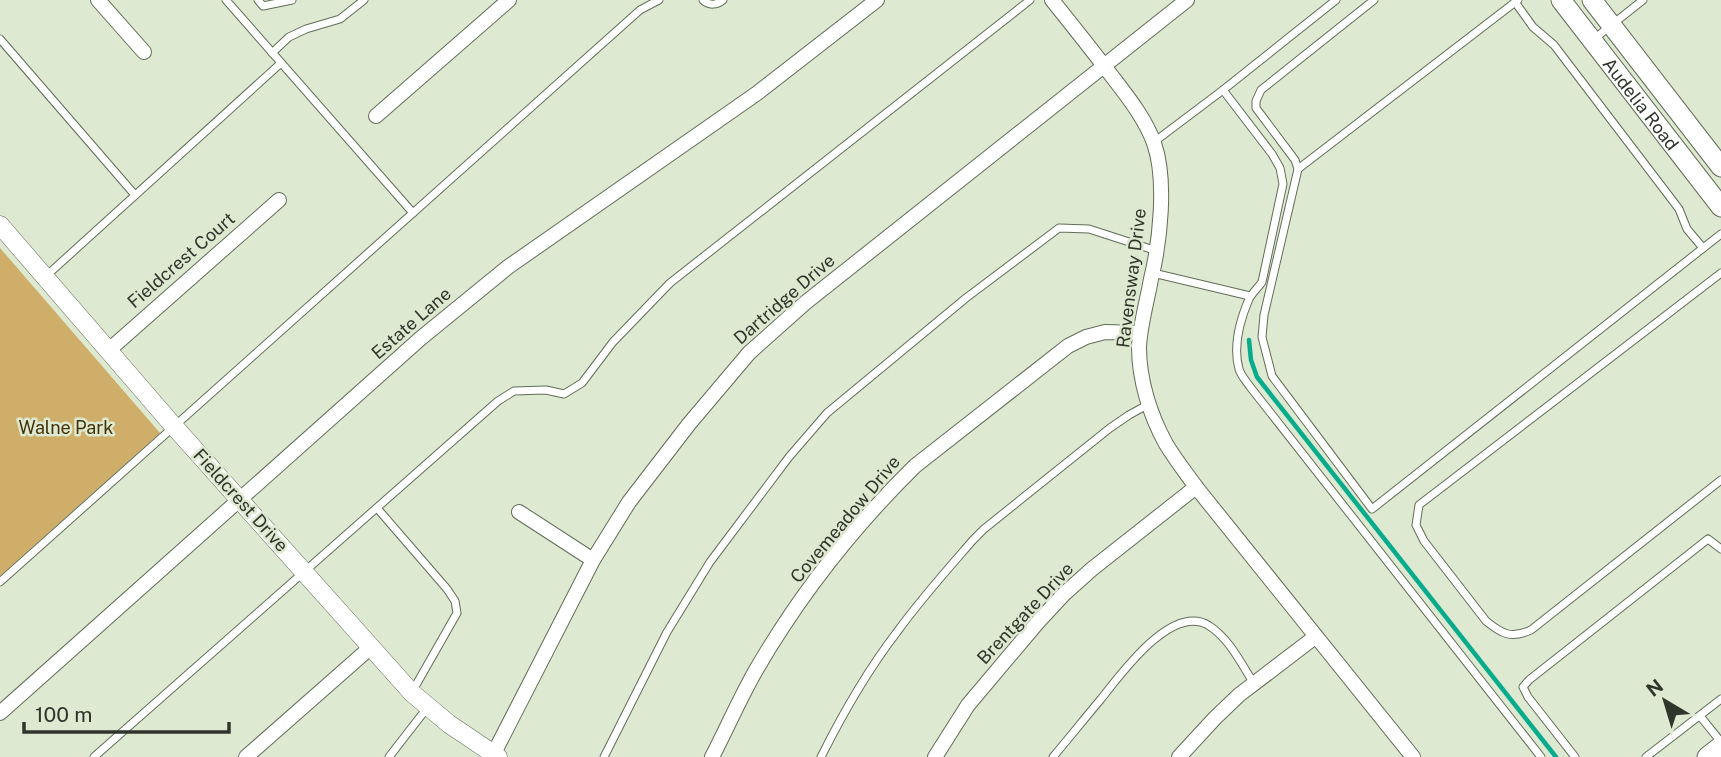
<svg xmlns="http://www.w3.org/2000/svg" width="1721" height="757" font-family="'Public Sans',sans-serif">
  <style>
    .green { fill: #ceae69 }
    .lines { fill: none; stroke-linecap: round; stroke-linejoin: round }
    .stream { stroke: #08ac8c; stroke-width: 4.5 }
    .service-casing { stroke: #626d58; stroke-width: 9 }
    .minor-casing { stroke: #626d58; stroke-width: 16 }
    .tertiary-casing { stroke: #626d58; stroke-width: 19 }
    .secondary-casing { stroke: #626d58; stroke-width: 21 }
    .service { stroke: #fff; stroke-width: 7 }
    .minor { stroke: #fff; stroke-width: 14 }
    .tertiary { stroke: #fff; stroke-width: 18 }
    .secondary { stroke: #fff; stroke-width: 19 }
    .labels { text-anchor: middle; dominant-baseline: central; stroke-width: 5; stroke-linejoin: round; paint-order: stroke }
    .street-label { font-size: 18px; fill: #30352c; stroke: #dde9d1 }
    .park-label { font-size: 18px; fill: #433105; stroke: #dde9d1 }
  </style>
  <rect width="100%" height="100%" fill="#dde9d1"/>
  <!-- green -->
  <path class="green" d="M0 248 160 433 0 576Z"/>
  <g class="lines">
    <!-- stream -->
    <path class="stream" d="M1249 340 1251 360 1257 377 1556 757"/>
    <!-- service casing -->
    <g class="service-casing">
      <g id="service">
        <path d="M226 0 413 213"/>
        <path d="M258 0 263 6 292 0"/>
        <path d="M703 0C709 6 717 5 723 0"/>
        <path d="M1374 0 1261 90 1256 101V108L1295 160 1298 169 1264 315 1262 337 1272 376 1372 509 1721 234"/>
        <path d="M1515 2 1533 27 1554 45 1679 209 1687 229 1703 248"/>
        <path d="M0 39 135 195"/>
        <path d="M1594 39 1643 0"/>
        <path d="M272 53 289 37 306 29 340 19 364 0"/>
        <path d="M1223 90 1336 0"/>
        <path d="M1154 142 1223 90 1272 154 1280 168 1283 184 1262 282C1258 288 1252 293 1249 299 1240 320 1233 347 1239 369 1241 376 1247 382 1251 388L1541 757"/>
        <path d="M1298 169 1518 0"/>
        <path d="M1153 273 1250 296"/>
        <path d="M1721 273 1419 505 1416 525 1424 541 1486 621C1502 634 1511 639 1531 630L1721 480"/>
        <path d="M45 277 281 63"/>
        <path d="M377 508 447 589 455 601 457 613 412 692"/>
        <path d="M0 582 640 10 659 0"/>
        <path d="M1700 716 1721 742"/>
        <path d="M94 757 498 401 514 391 546 390 564 394 582 383 613 342 670 283 1030 0"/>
        <path d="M389 757 427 708"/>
        <path d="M604 757 667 632 710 562 789 457 827 413 966 298 1059 228 1089 229 1157 251"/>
        <path d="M821 757C843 713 867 671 897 632 920 600 947 570 973 540L984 529 1110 428 1129 415 1149 404"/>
        <path d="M1053 757C1069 738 1085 718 1101 699 1121 674 1171 604 1208 625 1229 638 1241 663 1254 684"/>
        <path d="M1575 757 1528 697 1523 687 1529 680 1708 539 1721 549"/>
        <path d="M1646 757 1721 699"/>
      </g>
    </g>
    <!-- minor casing -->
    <g class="minor-casing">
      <g id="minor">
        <path d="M98 0 144 52"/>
        <path d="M1052 0C1072 25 1092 50 1111 75 1127 96 1145 118 1154 143 1167 180 1160 242 1151 279 1147 302 1140 325 1139 347 1139 380 1150 415 1166 444 1175 459 1186 473 1196 487L1413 757"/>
        <path d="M376 116 509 0"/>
        <path d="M109 350 279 200"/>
        <path d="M519 512 593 560"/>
        <path d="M0 713 421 338 508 267 756 94 877 0"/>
        <path d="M246 757 371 647"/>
        <path d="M492 757 593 560 629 502 689 424 749 353 805 303 1187 0"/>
        <path d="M712 757C727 728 740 698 756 670 799 596 854 526 915 466L1068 346 1086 337 1105 332 1140 333"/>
        <path d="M935 757 968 705 1038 622 1064 594 1092 569 1196 487"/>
        <path d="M1179 757 1215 718 1239 695 1315 637"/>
      </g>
    </g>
    <!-- tertiary casing -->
    <g class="tertiary-casing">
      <path id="tertiary" d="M0 225 171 423 412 693 449 724 498 757"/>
    </g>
    <!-- secondary casing -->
    <g class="secondary-casing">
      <g id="secondary">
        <path id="s1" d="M1561 0 1721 207"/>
        <path d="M1592 0 1721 167"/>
        <path d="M1707 757 1721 746"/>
      </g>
    </g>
    <!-- service -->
    <use href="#service" class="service"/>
    <!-- minor -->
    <use href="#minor" class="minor"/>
    <!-- tertiary -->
    <use href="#tertiary" class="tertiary"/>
    <!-- secondary -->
    <use href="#secondary" class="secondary"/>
  </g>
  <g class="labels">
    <!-- street labels -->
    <g class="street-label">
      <text stroke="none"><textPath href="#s1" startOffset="131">Audelia Road</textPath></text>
      <text transform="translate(181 260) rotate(-41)">Fieldcrest Court</text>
      <text transform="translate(1131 278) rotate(-83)">Ravensway Drive</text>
      <text transform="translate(784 299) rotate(-41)">Dartridge Drive</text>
      <text transform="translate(411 323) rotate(-41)">Estate Lane</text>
      <text transform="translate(241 500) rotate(48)">Fieldcrest Drive</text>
      <text transform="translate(845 519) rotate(-50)">Covemeadow Drive</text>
      <text transform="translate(1025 613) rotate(-47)">Brentgate Drive</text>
    </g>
    <!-- park labels -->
    <g class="park-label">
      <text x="66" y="427">Walne Park</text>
    </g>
  </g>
  <!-- north arrow -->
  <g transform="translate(1665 701) rotate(322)" stroke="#dde9d1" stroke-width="5" paint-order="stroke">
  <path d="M0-5L12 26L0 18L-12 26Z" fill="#30352c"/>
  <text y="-10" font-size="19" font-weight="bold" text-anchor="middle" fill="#30352c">N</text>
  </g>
  <!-- scale -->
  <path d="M24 722v10h205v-10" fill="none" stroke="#30352c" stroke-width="3.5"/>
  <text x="35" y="722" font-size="21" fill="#30352c" stroke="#dde9d1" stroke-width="5" paint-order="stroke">100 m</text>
</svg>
